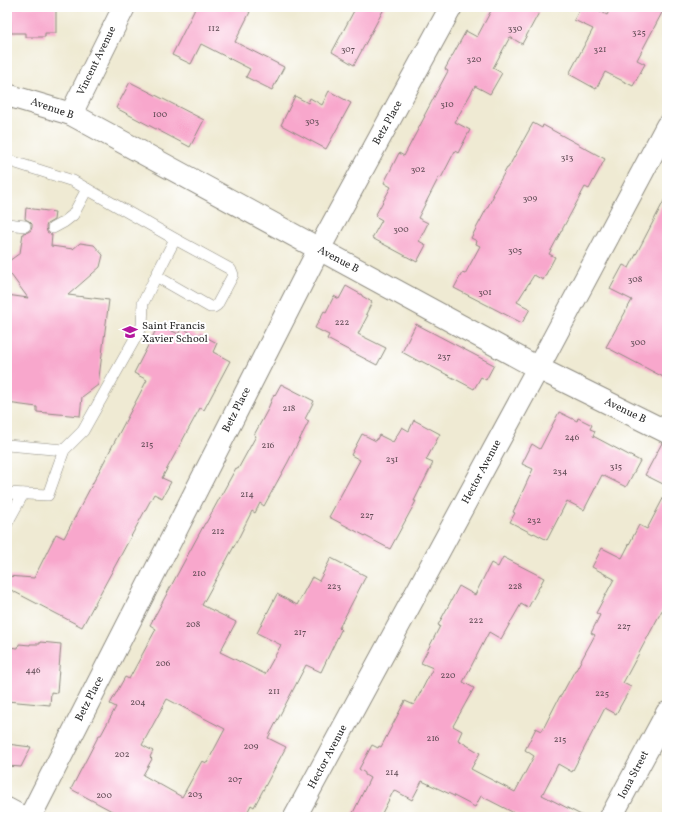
<svg xmlns="http://www.w3.org/2000/svg" width="674" height="824" font-family="Vollkorn,serif">
  <style>
    .building { fill: #f8a7cc; fill-rule: evenodd }
    .lines { fill: none; stroke-linecap: round; stroke-linejoin: round }
    .service-casing { stroke: #8d8a7f; stroke-width: 12 }
    .minor-casing { stroke: #8d8a7f; stroke-width: 24 }
    .service { stroke: #fff; stroke-width: 11 }
    .minor { stroke: #fff; stroke-width: 22 }
    .labels { text-anchor: middle; dominant-baseline: central; stroke-width: 4; stroke-linejoin: round; paint-order: stroke }
    .number-label { font-size: 9px; fill: #5e4a53 }
    .street-label { font-size: 11px; fill: #2b2b2b; stroke: #fff }
    .poi-label { font-size: 11px; fill: #2b2b2b; stroke: #fff; text-anchor: start }
  </style>
  <rect width="100%" height="100%" fill="#fff"/>
  <filter id="ink" filterUnits="userSpaceOnUse"><feTurbulence type="fractalNoise" baseFrequency=".025" numOctaves="2"/><feDisplacementMap in="SourceGraphic" scale="8" xChannelSelector="R" yChannelSelector="G"/><feConvolveMatrix kernelMatrix="1 2 1 2 8 2 1 2 1" color-interpolation-filters="sRGB"/></filter>
  <filter id="wash" filterUnits="userSpaceOnUse"><feTurbulence type="fractalNoise" baseFrequency=".012" numOctaves="4" result="noise"/><feDisplacementMap in="SourceGraphic" scale="16" xChannelSelector="R" yChannelSelector="G"/><feGaussianBlur stdDeviation="0.9" result="paint"/><feColorMatrix in="noise" values="0 0 0 0 0 0 0 0 0 0 0 0 0 0 0 0 0 1.4 0 .05"/><feComposite in="paint" operator="in"/></filter>
  <g filter="url(#wash)">
    <rect width="100%" height="100%" fill="#efead3"/>
    <g id="blocks">
      <!-- building -->
      <g class="building">
        <path d="M10 7H56V33H45V37H26V33H11Z"/>
        <path d="M196 7H241L250 12 235 42 284 67 272 90 246 77 250 69 201 44 191 64 172 55Z"/>
        <path d="M356 7H385L354 65 332 52Z"/>
        <path d="M493 7H542L522 44 510 37 493 68 502 73 490 94 475 86 455 122 470 130 458 153 455 151 441 178 439 177 418 218 428 223 419 241 426 245 417 262 372 238 382 220 375 216 391 187 384 183 399 153 404 156 425 116H424L448 71 445 69 466 31 477 37Z"/>
        <path d="M581 7H592L607 15 611 7H665L637 60 645 64 633 86 605 72 596 89 569 74 593 29 574 20Z"/>
        <path d="M130 82 204 120 190 147 116 108Z"/>
        <path d="M329 91 351 103 326 149 281 125 295 96 308 103 310 98 322 105Z"/>
        <path d="M533 123 542 128 543 125 605 159 589 189 585 187 549 254 555 257 543 280 534 275 517 302 530 309 522 323 454 288 462 273 465 274 480 246 476 244 477 241 471 238 494 195H492L507 168H508Z"/>
        <path d="M667 195V379L606 347 632 300 610 289 623 265 629 268Z"/>
        <path d="M26 208 55 212 54 220 47 224 46 227 47 232 52 235 51 246 73 249 80 243 94 245 103 255 100 267 68 295 109 300 98 385 82 397 80 416 37 412V407L7 403V295L28 298 9 272V261L20 253 23 233 28 232 31 230 32 227V224L29 221 25 219Z"/>
        <path d="M346 286 362 295V296L372 302 366 314 368 315 358 334 386 348 377 365 327 339 329 335 315 328 324 311 326 312 334 296 339 299Z"/>
        <path d="M159 324 178 334 182 328 198 337 200 334 217 343 213 352 230 361 204 410 200 408 162 478 171 482 162 498 154 494 82 627 7 588V576L34 578 56 534 64 538 147 380 134 373Z"/>
        <path d="M416 324 494 365 486 380 481 377 474 389 421 361 420 362 402 352Z"/>
        <path d="M281 384 314 401 305 419 309 421 288 462 264 506 260 503 255 513 252 511 237 541 202 605 236 622 220 652 265 674 281 645 257 633 277 594 297 605 312 577 319 581 331 558 366 576 339 628 341 630 321 672 306 665 268 738 286 747 254 807 251 805 245 817H123L71 789 99 735H101L116 707 110 704 125 677 129 679 156 629 150 625 205 523H206L236 468 238 469 256 436 254 435 267 411 274 394 275 395ZM167 699 225 729 207 763 202 761 182 797 143 775 152 759 150 757 153 751 142 745Z"/>
        <path d="M559 412 577 421 578 418 592 425 590 429 595 431 593 436 640 461 626 487 602 475 584 510 567 501 547 540 534 533 533 534 510 522 515 513 513 512 533 469 522 464 532 444 540 449Z"/>
        <path d="M414 420 440 434 426 460 433 463 414 501H416L390 549 329 517 360 460 351 455 362 434 376 441 379 435 393 442 402 427 409 431Z"/>
        <path d="M662 443 667 444V486L645 475Z"/>
        <path d="M667 491V601L623 683 631 687 616 714 605 708 572 772 558 764 542 795 585 817H522L481 796 475 807 452 795 422 781 412 800 394 790 380 817H351L370 778 365 775V773L359 769 372 745 378 748 379 746 381 747 405 701 414 705 433 668 421 663 440 626 438 625 459 586 475 595 491 563 498 567 503 557 544 578 528 608 521 604 501 639 489 632 463 682 474 688 453 726 462 731 458 740 480 753 471 769 515 792 534 756 525 750 536 728 542 731 560 696H561L575 670H576L595 635 591 633 600 615 596 613 614 579 592 567 602 548 622 558 639 525 647 529Z"/>
        <path d="M40 642 61 644 57 693 51 692 50 705 7 701V647L18 648 19 644 30 645V644H40Z"/>
        <path d="M7 744 31 747 21 767 7 766Z"/>
      </g>
    </g>
  </g>
  <g filter="url(#ink)">
    <use href="#blocks" fill-opacity="0" stroke="#8d8a7f" stroke-width="1"/>
    <g class="lines">
      <!-- service casing -->
      <g class="service-casing">
        <g id="service">
          <path d="M7 160 73 181 175 239 230 269 232 272 233 275 217 305 214 307H210L156 276 175 239"/>
          <path d="M7 224 25 226"/>
          <path d="M53 228 64 222 73 215 87 189"/>
          <path d="M7 445 64 450"/>
          <path d="M7 493 48 495 64 450 83 431 142 326 143 303 156 276"/>
          <path d="M7 523 23 494"/>
        </g>
      </g>
      <!-- minor casing -->
      <g class="minor-casing">
        <g id="minor">
          <path d="M7 95 71 114 538 368 667 432"/>
          <path d="M71 114 124 7"/>
          <path d="M7 809 22 817"/>
          <path d="M30 817 319 249 451 7"/>
          <path d="M295 817 538 368 667 126"/>
          <path d="M611 817 667 713"/>
        </g>
      </g>
      <!-- service -->
      <use href="#service" class="service"/>
      <!-- minor -->
      <use href="#minor" class="minor"/>
    </g>
  </g>
  <!-- icons -->
  <defs>
    <g id="school-bare" transform="scale(1.2)"><path d="M0-5L7-2L0 1L-7-2ZM-4 1L0 2.5L4 1V4Q0 6-4 4Z" fill="#b5179e" stroke="#fff" stroke-width="2.5" paint-order="stroke"/></g>
  </defs>
  <g fill-rule="evenodd">
    <use href="#school-bare" x="130" y="332"/>
  </g>
  <g class="labels">
    <!-- number labels -->
    <g class="number-label">
      <text x="214" y="28">112</text>
      <text x="515" y="28">330</text>
      <text x="639" y="32">325</text>
      <text x="348" y="49">307</text>
      <text x="600" y="49">321</text>
      <text x="474" y="59">320</text>
      <text x="447" y="104">310</text>
      <text x="160" y="114">100</text>
      <text x="312" y="121">303</text>
      <text x="567" y="157">313</text>
      <text x="418" y="169">302</text>
      <text x="530" y="198">309</text>
      <text x="401" y="229">300</text>
      <text x="515" y="250">305</text>
      <text x="635" y="279">308</text>
      <text x="485" y="292">301</text>
      <text x="342" y="322">222</text>
      <text x="638" y="342">300</text>
      <text x="444" y="356">237</text>
      <text x="289" y="408">218</text>
      <text x="572" y="437">246</text>
      <text x="147" y="444">215</text>
      <text x="268" y="445">216</text>
      <text x="392" y="459">231</text>
      <text x="616" y="466">315</text>
      <text x="560" y="471">234</text>
      <text x="247" y="494">214</text>
      <text x="367" y="515">227</text>
      <text x="534" y="520">232</text>
      <text x="218" y="531">212</text>
      <text x="199" y="573">210</text>
      <text x="334" y="586">223</text>
      <text x="515" y="586">228</text>
      <text x="476" y="620">222</text>
      <text x="193" y="624">208</text>
      <text x="624" y="626">227</text>
      <text x="300" y="632">217</text>
      <text x="163" y="663">206</text>
      <text x="33" y="670">446</text>
      <text x="448" y="675">220</text>
      <text x="274" y="691">211</text>
      <text x="602" y="693">225</text>
      <text x="138" y="702">204</text>
      <text x="433" y="738">216</text>
      <text x="560" y="739">215</text>
      <text x="251" y="746">209</text>
      <text x="122" y="754">202</text>
      <text x="392" y="772">214</text>
      <text x="235" y="779">207</text>
      <text x="195" y="794">203</text>
      <text x="104" y="795">200</text>
    </g>
    <!-- street labels -->
    <g class="street-label">
      <text transform="translate(97 61) rotate(-64)">Vincent Avenue</text>
      <text transform="translate(52 109) rotate(19)">Avenue B</text>
      <text transform="translate(388 123) rotate(-61)">Betz Place</text>
      <text transform="translate(338 260) rotate(28)">Avenue B</text>
      <text transform="translate(237 410) rotate(-63)">Betz Place</text>
      <text transform="translate(625 411) rotate(26)">Avenue B</text>
      <text transform="translate(482 472) rotate(-62)">Hector Avenue</text>
      <text transform="translate(90 699) rotate(-63)">Betz Place</text>
      <text transform="translate(328 757) rotate(-62)">Hector Avenue</text>
      <text transform="translate(634 775) rotate(-62)">Iona Street</text>
    </g>
    <!-- poi labels -->
    <g class="poi-label">
      <text x="142" y="326">Saint Francis<tspan x="142" dy="13">Xavier School</tspan></text>
    </g>
  </g>
  <!-- margin -->
  <rect width="674" height="824" fill="none" stroke="#fff" stroke-width="24"/>
</svg>
